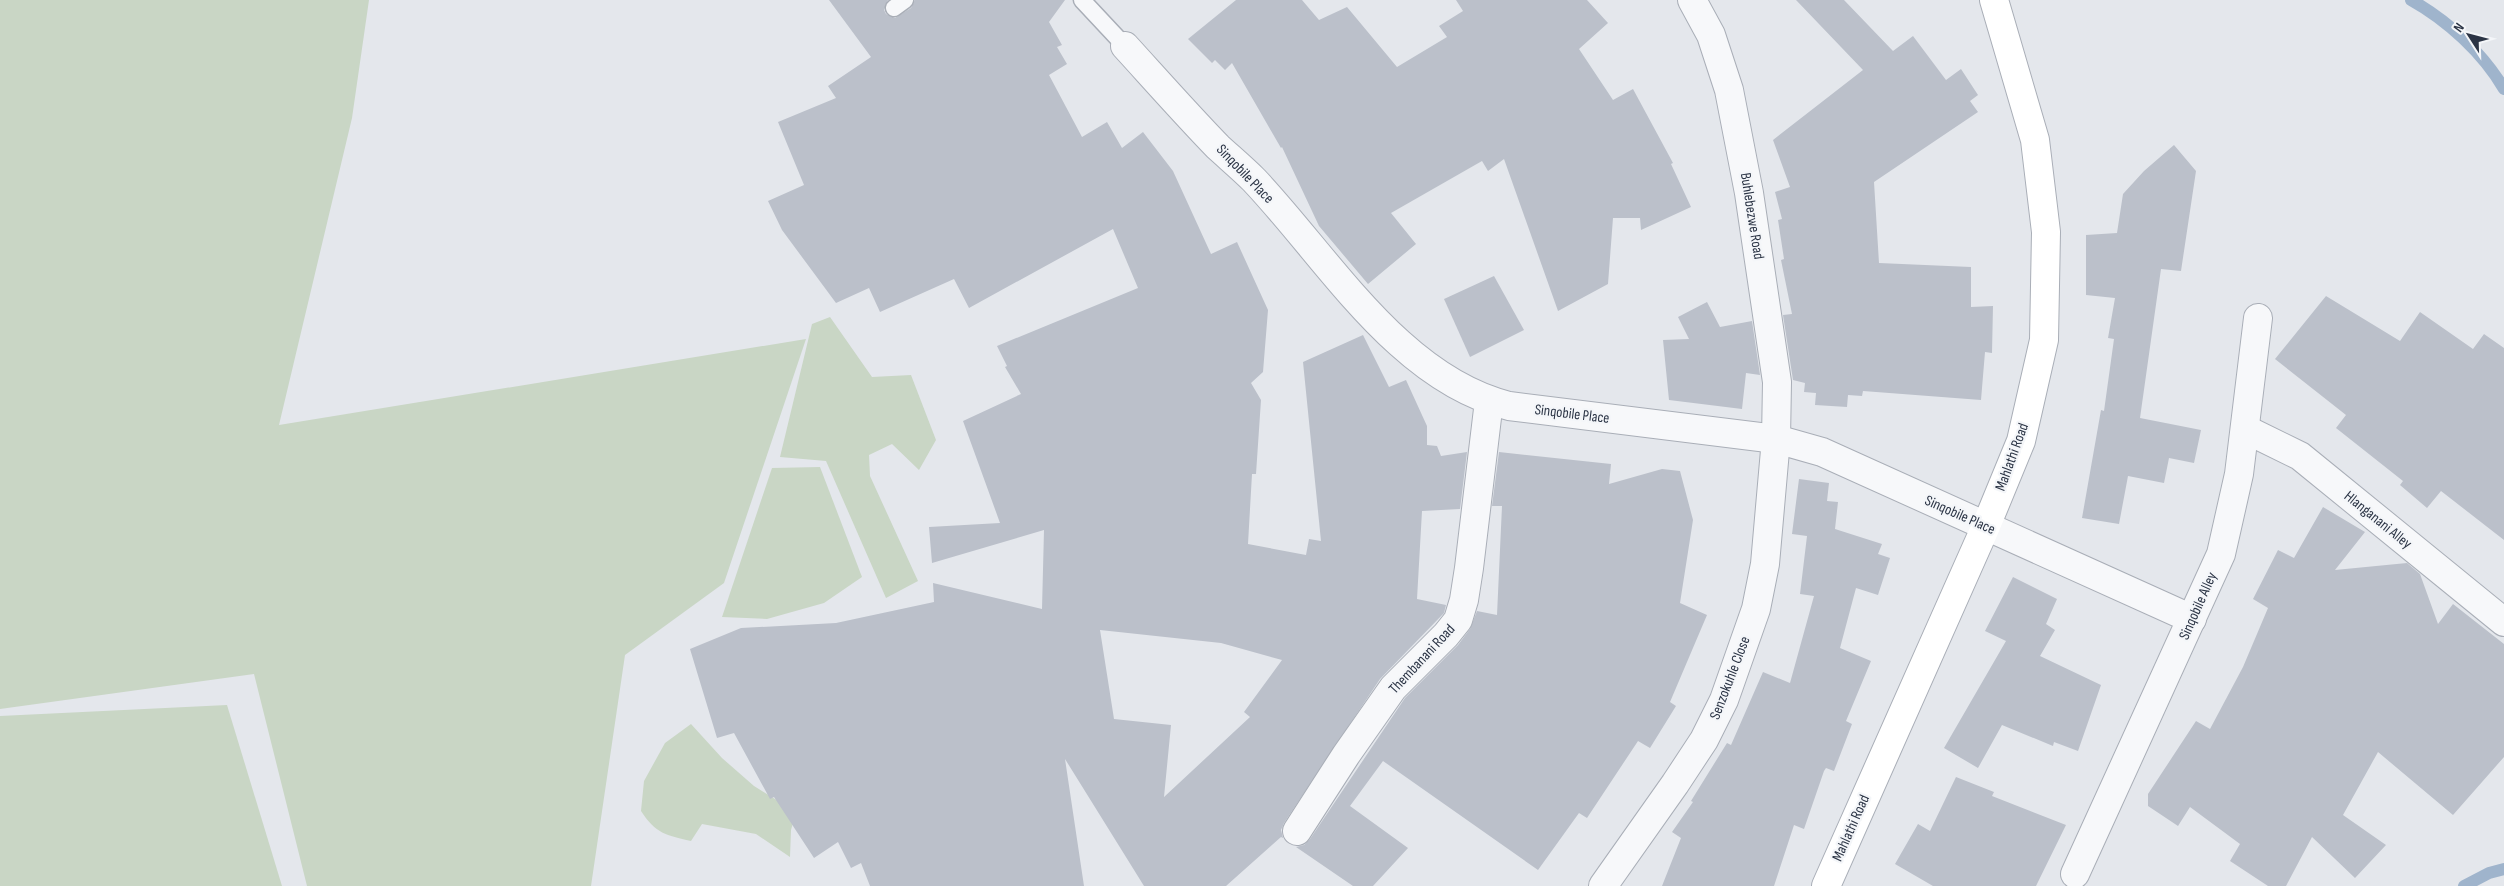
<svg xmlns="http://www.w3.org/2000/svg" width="2504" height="886" font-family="'Sofia Sans Condensed',sans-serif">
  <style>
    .green { fill: #c9d6c5 }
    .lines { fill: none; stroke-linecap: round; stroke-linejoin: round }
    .stream { stroke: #9fb4cc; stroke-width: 12 }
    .building { fill: #bbc0ca; fill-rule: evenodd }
    .lane-casing { stroke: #a9aeb7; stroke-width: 19 }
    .street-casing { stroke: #a9aeb7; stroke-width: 30 }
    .secondary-casing { stroke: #a9aeb7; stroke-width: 30 }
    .lane { stroke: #f7f8fa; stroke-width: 16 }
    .street { stroke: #f7f8fa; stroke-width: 28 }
    .secondary { stroke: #fff; stroke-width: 28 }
    .labels { text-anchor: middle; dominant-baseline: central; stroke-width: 4.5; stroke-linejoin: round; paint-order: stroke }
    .street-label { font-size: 15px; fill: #2b3445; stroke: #f4f6f9 }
  </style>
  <rect width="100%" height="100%" fill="#e4e7ec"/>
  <!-- green -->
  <g class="green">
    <path d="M0 0H369L352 118 279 425 806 339 724 583 625 655 591 886H307L254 674 0 709Z"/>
    <path d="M830 317 872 377 911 375 936 440 919 470 892 444 869 455 870 476 918 581 886 598 826 461 780 457 812 324Z"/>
    <path d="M820 467 862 577 824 603 767 619 722 617 772 468Z"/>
    <path d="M227 705 282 886H0V716Z"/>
    <path d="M691 724 722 758 754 786 796 812 791 830 790 857 756 834 702 824 691 841C666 835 656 834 641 811L644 781 665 743Z"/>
  </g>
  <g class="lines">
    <!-- stream -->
    <g class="stream">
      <path d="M2411 0C2447 20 2483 53 2504 89"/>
      <path d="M2464 886 2489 873 2504 869"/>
    </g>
  </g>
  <!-- building -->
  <g class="building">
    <path d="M829 0H888L884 10 886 14 895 18 911 8 915 0H1065L1049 22 1062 45 1057 47 1067 64 1049 75 1082 137 1107 122 1122 148 1143 132 1173 171 1211 254 1237 242 1268 310 1263 372 1251 383 1261 400 1256 474H1252L1248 544 1306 555 1309 539 1321 541 1303 362 1363 335 1389 387 1406 380 1427 426V445L1437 446 1441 456 1467 452 1460 509 1422 511 1417 599 1446 605 1444 613 1380 679 1284 823 1281 830 1283 838 1281 837 1226 886H1144L1065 759 1084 886H870L861 863 851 868 838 842 814 858 774 797 770 799 734 733 717 738 690 649 741 628 836 623 934 602 933 583 1042 609 1044 530 932 563 929 527 1000 523 963 421 1021 394 1005 367 1007 366 997 346 1138 288 1113 229 969 308 954 279 880 312 869 288 836 303 782 230 768 201 804 185 778 122 836 98 828 86 871 57ZM1100 630 1221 643 1282 660 1244 712 1250 717 1164 797 1171 725 1114 719Z"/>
    <path d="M1236 0H1302L1319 20 1347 7 1397 67 1447 37 1439 26 1463 11 1456 0H1587L1608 23 1579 49 1613 100 1633 89 1673 163 1671 164 1691 207 1641 230 1640 218H1613L1608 284 1558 311 1504 159 1488 171 1482 161 1391 213 1416 244 1368 284 1319 226 1282 147 1281 148 1232 63 1225 70 1215 60 1212 63 1188 39Z"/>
    <path d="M1796 0H1844L1893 51 1913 36 1946 80 1961 69 1978 95 1970 101 1978 112 1874 182 1879 263 1971 267V307L1993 306 1992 353 1985 352 1981 400 1863 391 1862 396 1848 395 1847 407 1815 405 1816 393 1804 392 1805 383 1793 380 1783 315 1792 314 1781 260 1784 259 1778 220 1782 219 1775 192 1790 187 1773 140 1863 70Z"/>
    <path d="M2174 145 2196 171 2181 271 2161 269 2140 418 2201 430 2194 463 2169 458 2164 483 2128 476 2119 524 2082 518 2101 410 2104 411 2114 339 2108 338 2115 298 2086 295V235L2117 233 2123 194 2144 171Z"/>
    <path d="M1494 276 1524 330 1470 357 1444 299Z"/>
    <path d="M2326 296 2400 341 2420 312 2473 349 2484 334 2504 348V540L2441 491 2427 508 2400 485 2403 481 2336 428 2346 415 2275 359Z"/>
    <path d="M1707 302 1720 327 1752 321 1760 375 1746 373 1742 409 1669 400 1663 340 1689 339 1678 317Z"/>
    <path d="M1499 452 1611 464 1609 484 1662 469 1680 471 1693 520 1680 603 1707 615 1670 702 1676 706 1650 748 1638 741 1587 818 1579 813 1538 870 1383 761 1350 806 1408 848 1373 886H1353L1296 847 1304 845 1310 839 1405 698 1458 645 1470 629 1477 611 1497 615 1502 506H1492Z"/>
    <path d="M1799 479 1829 483 1827 501 1838 502 1835 529 1882 544 1878 554 1890 558 1878 595 1856 588 1840 648 1871 661 1846 721 1852 724 1834 771 1826 768 1824 771 1804 829 1794 825 1774 886H1662L1681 838 1672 832 1693 802 1691 801 1727 743 1731 745 1763 672 1790 683 1814 596 1800 594 1807 536 1792 534Z"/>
    <path d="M2323 507 2365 532 2335 570 2407 563 2420 574 2438 624 2453 604 2504 644V757L2453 815 2378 752 2343 815 2386 845 2355 878 2312 837 2286 886H2268L2230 861 2240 844 2190 807 2178 826 2148 806V794L2196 721 2210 729 2243 667 2268 608 2253 599 2278 550 2294 558Z"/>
    <path d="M2013 577 2057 599 2046 624 2055 630 2040 656 2101 685 2078 751 2054 742 2053 746 2002 725 1978 768 1944 748 2006 641 1985 631Z"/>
    <path d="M1956 777 1994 792 1992 796 2066 825 2036 886H1933L1895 864 1918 824 1930 831Z"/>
  </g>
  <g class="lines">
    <!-- lane casing -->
    <g class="lane-casing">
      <g id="lane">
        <path d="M1082 0 1125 46"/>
        <path d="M894 8 905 0"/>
      </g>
    </g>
    <!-- street casing -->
    <g class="street-casing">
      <g id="street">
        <path d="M1125 46C1156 80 1186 114 1218 147 1230 158 1243 169 1254 180 1328 258 1399 379 1509 406L1776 439 1822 452 2192 619"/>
        <path d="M2245 429 2300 456 2504 622"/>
        <path d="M1297 831 1346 755 1393 688 1446 635 1458 620 1464 600 1469 568 1489 401"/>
        <path d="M2075 874 2221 554 2239 474 2258 318"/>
        <path d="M1603 886 1675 784 1704 740 1724 700 1756 609 1765 564 1776 439 1777 382 1749 193 1729 90 1711 35 1692 0"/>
      </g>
    </g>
    <!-- secondary casing -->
    <g class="secondary-casing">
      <path id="secondary" d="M1826 886 1986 526 2021 441 2044 340 2046 232 2035 140 1994 0"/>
    </g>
    <!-- lane -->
    <use href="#lane" class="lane"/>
    <!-- street -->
    <use href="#street" class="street"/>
    <!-- secondary -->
    <use href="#secondary" class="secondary"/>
  </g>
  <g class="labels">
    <!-- street labels -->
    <g class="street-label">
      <text transform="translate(1245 174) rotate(46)">Sinqobile Place</text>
      <text transform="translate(1752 216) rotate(81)">Buhlebezwe Road</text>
      <text transform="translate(1572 414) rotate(7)">Sinqobile Place</text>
      <text transform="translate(2012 457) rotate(-70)">Mahlathi Road</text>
      <text transform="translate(1960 515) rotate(24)">Sinqobile Place</text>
      <text transform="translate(2378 520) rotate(39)">Hlanganani Alley</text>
      <text transform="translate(2198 606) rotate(-66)">Sinqobile Alley</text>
      <text transform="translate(1422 659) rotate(-47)">Thembanani Road</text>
      <text transform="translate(1730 678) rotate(-69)">Senzokuhle Close</text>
      <text transform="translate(1851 828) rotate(-66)">Mahlathi Road</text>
    </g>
  </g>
  <!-- north arrow -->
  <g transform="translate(2469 35) rotate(306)" stroke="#f4f6f9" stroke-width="4" paint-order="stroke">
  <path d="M0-4L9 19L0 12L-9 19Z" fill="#2b3445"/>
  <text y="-8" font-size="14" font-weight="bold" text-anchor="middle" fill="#2b3445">N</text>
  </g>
</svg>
